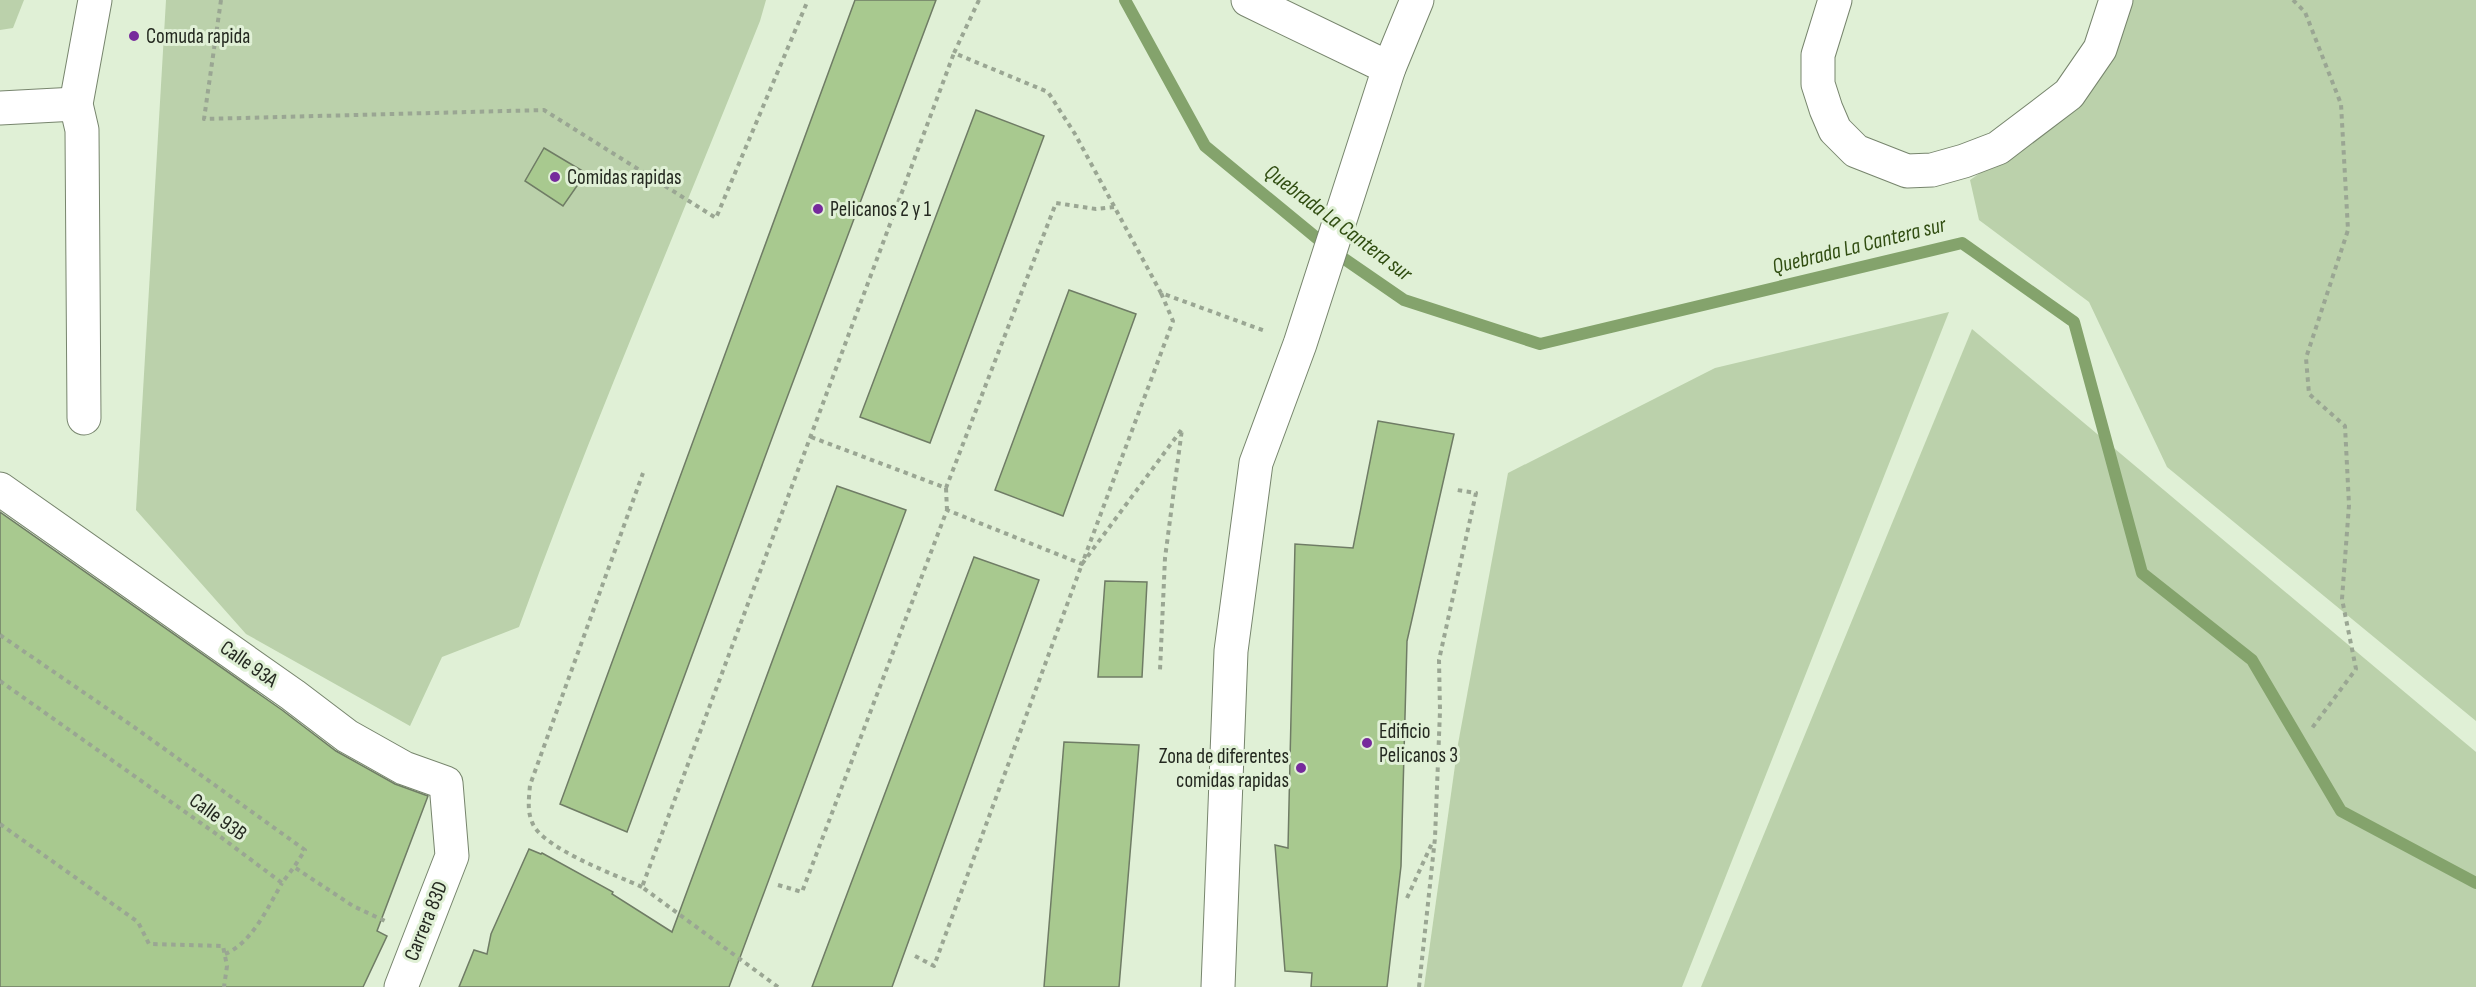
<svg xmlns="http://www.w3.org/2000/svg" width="2476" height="987" font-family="'Sofia Sans Condensed',sans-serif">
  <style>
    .green { fill: #bbd1ab }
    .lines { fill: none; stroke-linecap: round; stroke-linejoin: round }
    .stream { stroke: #84a36c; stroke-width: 12 }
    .building { fill: #a8c98f; stroke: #6f7c65; stroke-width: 1.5 }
    .minor-casing { stroke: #77856d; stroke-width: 35 }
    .path { stroke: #9aa693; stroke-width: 4; stroke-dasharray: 4.5 4.5; stroke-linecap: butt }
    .minor { stroke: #fff; stroke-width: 33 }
    .poi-dot { fill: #762a9c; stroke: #e0f0d6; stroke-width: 2 }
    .labels { text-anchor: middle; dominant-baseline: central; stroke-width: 6; stroke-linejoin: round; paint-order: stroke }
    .poi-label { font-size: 21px; fill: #242920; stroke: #e0f0d6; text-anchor: start }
    .street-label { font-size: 21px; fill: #242920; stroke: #e0f0d6 }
    .water-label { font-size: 22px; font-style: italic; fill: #304d11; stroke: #e0f0d6 }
  </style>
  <rect width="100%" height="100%" fill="#e0f0d6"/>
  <!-- green -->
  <g class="green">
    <path d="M0 0H24L13 28 0 30Z"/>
    <path d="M166 0H766L760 21C680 223 593 423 519 627L442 657 410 726 246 634 136 510Z"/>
    <path d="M2124 0H2476V721L2167 467 2089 302 1979 220 1970 180 2061 117Z"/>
    <path d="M1949 312 1682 987H1424L1458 744 1508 473 1715 368Z"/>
    <path d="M1972 329 2476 752V987H1701Z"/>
  </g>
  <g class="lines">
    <!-- stream -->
    <path class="stream" d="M1125 0 1205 146 1330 249 1404 300 1540 344 1962 243 2074 322 2142 573 2252 660 2341 811 2476 883"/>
  </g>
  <!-- building -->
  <g class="building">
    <path d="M855 0H936L779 419 627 832 560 804Z"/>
    <path d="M976 110 1044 136 930 443 860 417Z"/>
    <path d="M544 148 586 173 563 206 525 181Z"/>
    <path d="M1069 290 1136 314 1063 516 995 490Z"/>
    <path d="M1378 421 1454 434 1407 641 1401 866 1387 987H1311L1312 973 1285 971 1275 845 1288 848 1295 544 1353 548Z"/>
    <path d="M837 486 906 510 729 987H459L474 950 487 954 491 934 529 849 541 854 542 853 613 892 612 894 672 932Z"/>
    <path d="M0 512 282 710 336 751 395 784 428 796 377 931 387 936 363 987H0Z"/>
    <path d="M974 557 1039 580 892 987H812Z"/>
    <path d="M1105 581 1147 582 1142 677H1098Z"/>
    <path d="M1064 742 1139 745 1119 987H1044Z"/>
  </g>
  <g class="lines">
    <!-- minor casing -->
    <g class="minor-casing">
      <g id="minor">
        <path d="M1248 0 1389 68"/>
        <path d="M1835 0 1818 55V84L1826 109 1835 130 1856 151 1907 171 1932 170 1964 161 1998 148 2069 94 2100 49 2116 0"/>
        <path d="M0 108 76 104"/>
        <path d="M84 418 82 130 76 104 95 0"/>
        <path d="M0 489 293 695 347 736 404 768 446 783 452 856 401 987"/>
        <path d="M1218 987 1231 651 1256 463 1300 344 1389 68 1417 0"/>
      </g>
    </g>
    <!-- path -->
    <g class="path">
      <path d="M221 0 204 119 544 110 716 218 808 0"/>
      <path d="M979 0 954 53 1048 92 1075 134 1161 293 1265 331"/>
      <path d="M2293 0 2305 12 2341 104 2348 230 2306 358 2309 394 2345 426 2349 505 2342 599 2356 669 2312 728"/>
      <path d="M811 437 946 488 1056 203 1096 209 1114 207"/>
      <path d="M946 488 947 510"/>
      <path d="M0 635 134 727 305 850 294 867"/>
      <path d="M0 681 222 838 282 883 294 867 353 906 385 921"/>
      <path d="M0 824 138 922 149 944 223 946 227 966 224 987"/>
      <path d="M778 885 802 892 947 510 1082 564 1173 321 1161 293"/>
      <path d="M642 887C616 875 541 848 532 822 527 810 529 798 530 785L643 473"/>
      <path d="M1407 898 1433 841"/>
      <path d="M225 954C252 943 268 907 282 883"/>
      <path d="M915 956 934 966 1082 564 1182 429 1165 558 1160 670"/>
      <path d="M778 987 642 887 954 53"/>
      <path d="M1419 987 1435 838 1440 711 1439 660 1476 493 1457 490"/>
    </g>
    <!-- minor -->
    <use href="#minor" class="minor"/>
  </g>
  <!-- markers -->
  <g class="poi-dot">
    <circle cx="134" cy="36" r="6"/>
    <circle cx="555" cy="177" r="6"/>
    <circle cx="818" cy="209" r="6"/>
    <circle cx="1367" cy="743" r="6"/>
    <circle cx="1301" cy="768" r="6"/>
  </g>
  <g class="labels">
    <!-- poi labels -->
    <g class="poi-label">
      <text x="146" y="36">Comuda rapida</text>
      <text x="567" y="177">Comidas rapidas</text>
      <text x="830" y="209">Pelicanos 2 y 1</text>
      <text x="1379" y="731">Edificio<tspan x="1379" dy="24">Pelicanos 3</tspan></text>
      <text x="1289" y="756" text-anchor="end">Zona de diferentes<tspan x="1289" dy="24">comidas rapidas</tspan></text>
    </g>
    <!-- street labels -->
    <g class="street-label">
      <text transform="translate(249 664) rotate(35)">Calle 93A</text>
      <text transform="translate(218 817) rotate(36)">Calle 93B</text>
      <text transform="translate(426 921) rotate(-68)">Carrera 83D</text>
    </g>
    <!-- water labels -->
    <g class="water-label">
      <text transform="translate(1338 223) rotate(37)">Quebrada La Cantera sur</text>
      <text transform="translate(1859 246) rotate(-14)">Quebrada La Cantera sur</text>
    </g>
  </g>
</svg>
